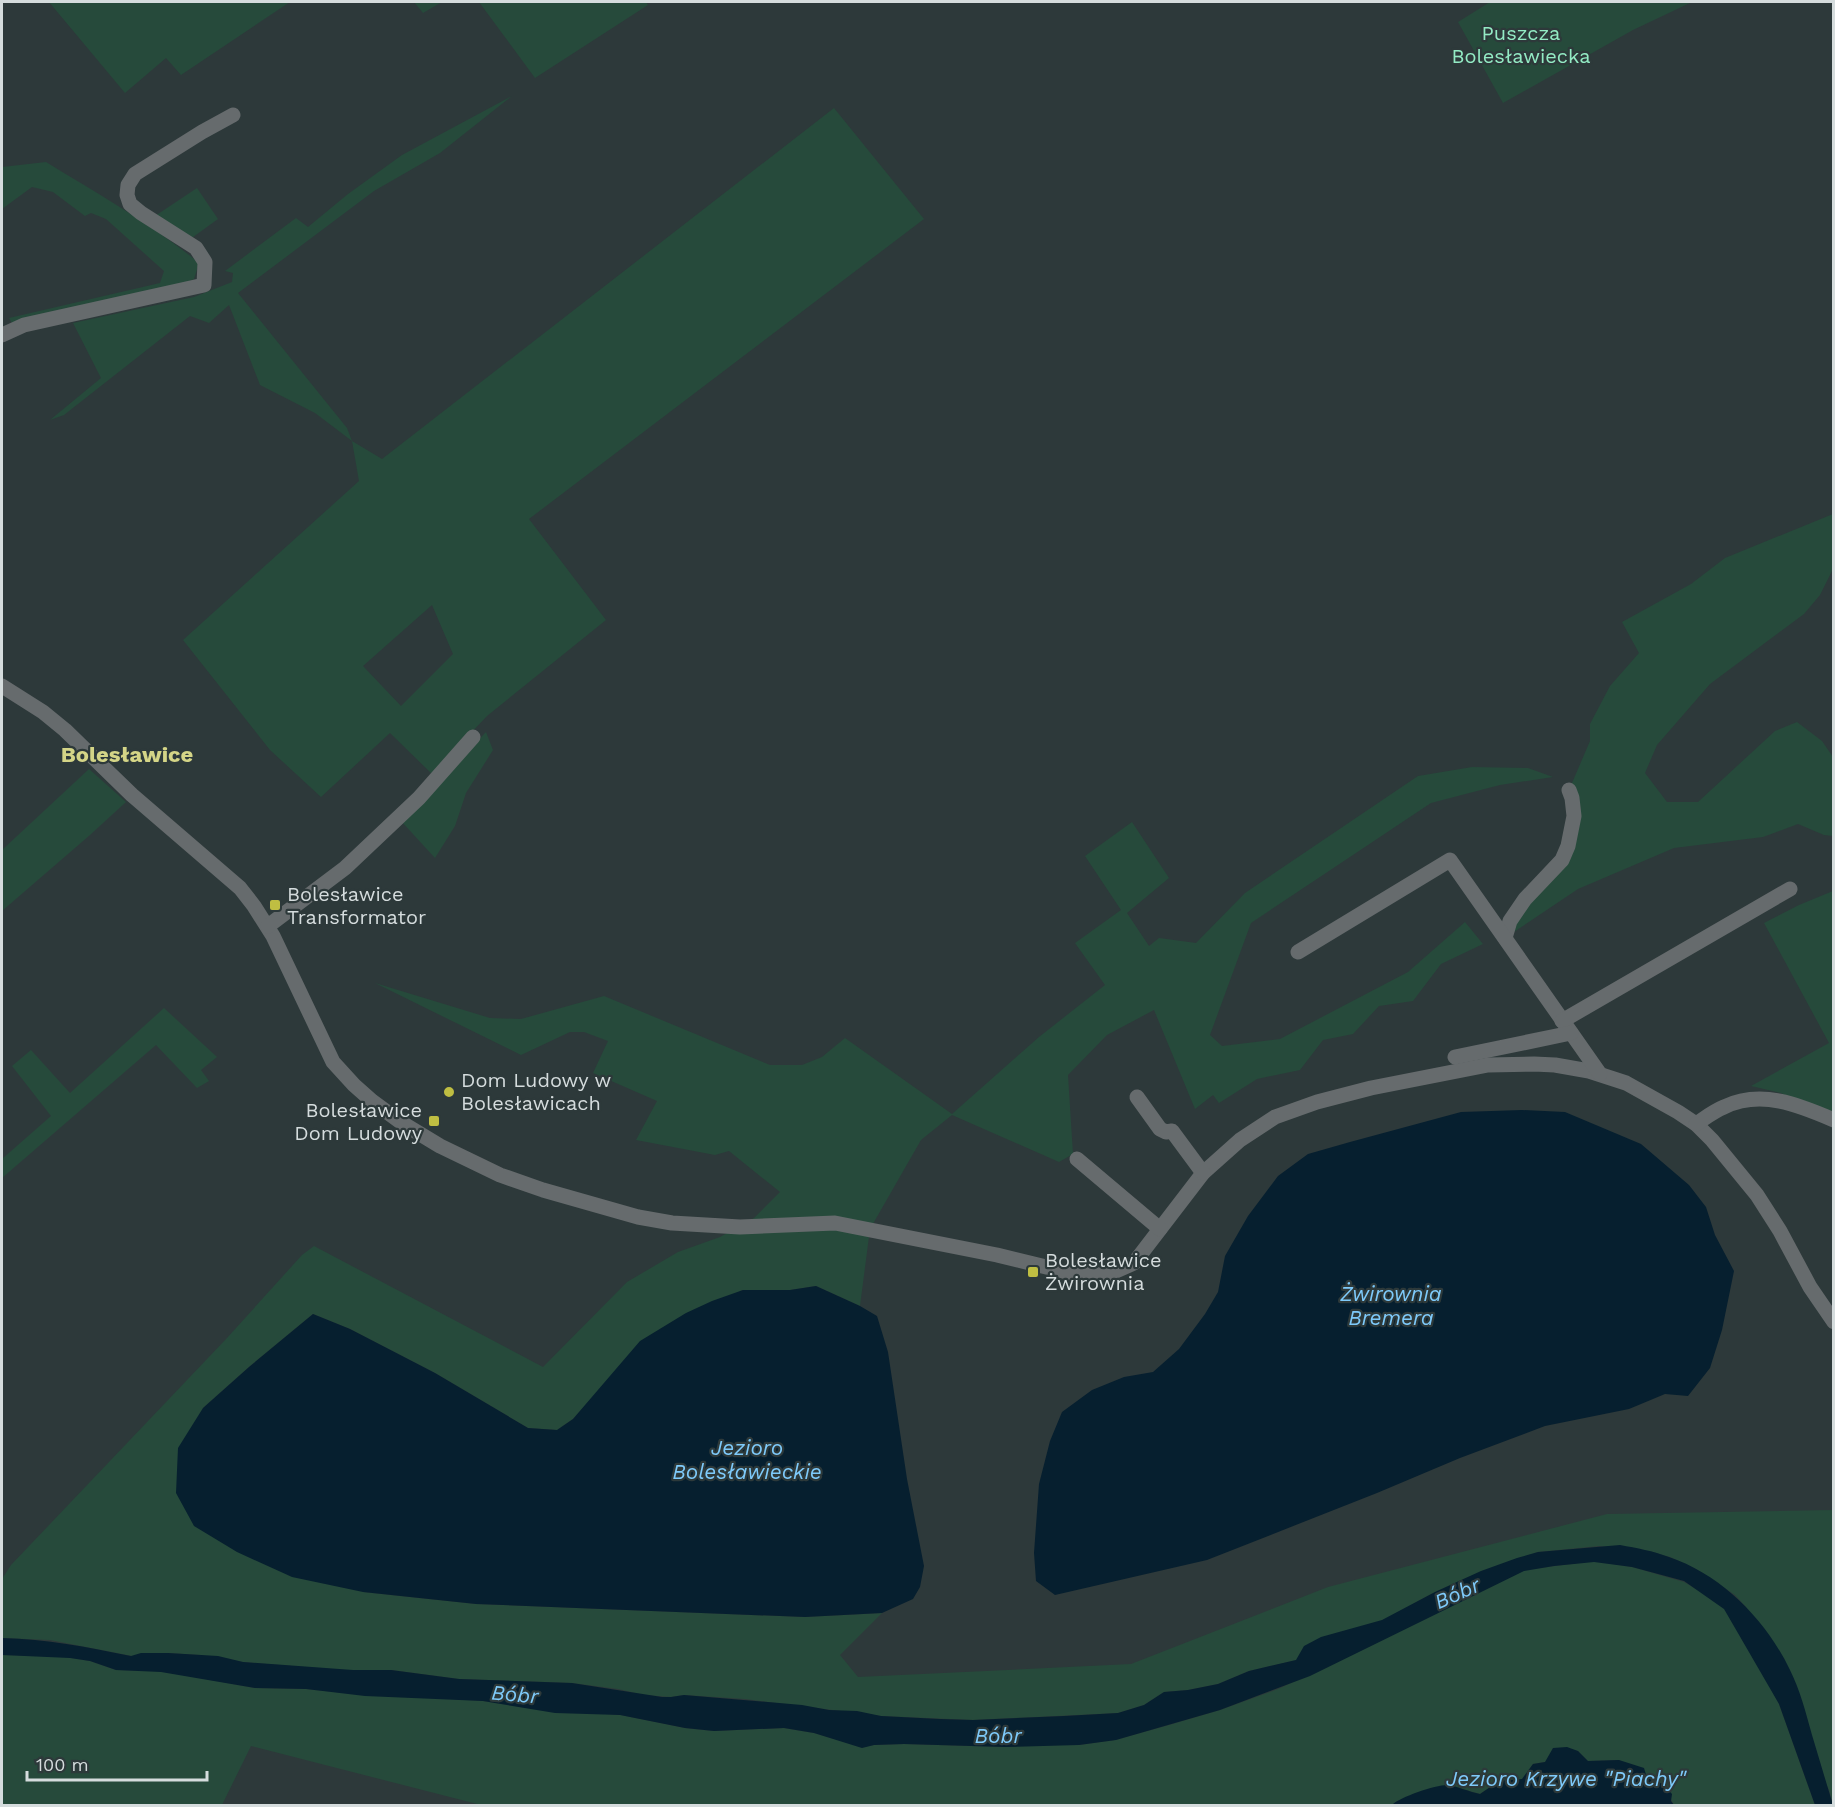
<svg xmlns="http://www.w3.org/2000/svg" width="1835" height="1807" font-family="'Work Sans',sans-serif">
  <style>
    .green { fill: #264a3b; fill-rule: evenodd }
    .water { fill: #061f2f }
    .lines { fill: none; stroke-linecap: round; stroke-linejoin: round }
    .minor { stroke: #666b6d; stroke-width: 15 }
    .poi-dot { fill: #bfbe42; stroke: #2d393a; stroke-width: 2 }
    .labels { text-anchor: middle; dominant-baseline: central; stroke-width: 4.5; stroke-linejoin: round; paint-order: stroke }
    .park-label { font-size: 20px; fill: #93ebc4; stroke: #2d393a }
    .poi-label { font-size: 20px; fill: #d5dcdd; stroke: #2d393a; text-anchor: start }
    .water-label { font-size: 21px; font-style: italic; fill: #7ecafa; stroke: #2d393a }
    .quarter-label { font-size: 22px; font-weight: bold; fill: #d4d587; stroke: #2d393a }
  </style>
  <rect width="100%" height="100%" fill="#2d393a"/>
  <!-- green -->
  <g class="green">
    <path d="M49 2H290L181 75 166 58 125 93Z"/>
    <path d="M414 2H442L423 13Z"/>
    <path d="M479 2H646L648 5 535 78Z"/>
    <path d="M1490 2H1692L1633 30 1503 103 1458 22Z"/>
    <path d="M512 96 440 153 374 191 238 293 347 428 352 441 382 459 834 108 924 219 529 519 606 620 487 716 432 774 390 733 321 797 270 750 183 640 359 481 352 441 315 413 260 385 229 305 209 323 190 316 64 415 50 420 101 378 73 323 194 297 232 282 233 273 225 271 296 218 308 227 348 194 402 155ZM432 605 453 654 401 706 363 666Z"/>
    <path d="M46 162C98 194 152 224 199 263L194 279 183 284 12 323 9 318 160 283 164 271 106 219 91 213 85 216 53 192 32 187 2 209V167Z"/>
    <path d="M197 188 218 219 189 240 155 216Z"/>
    <path d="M1833 514V569L1820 595 1804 614 1710 684 1657 745 1645 773 1667 802H1698L1775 731 1797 722 1822 741 1833 757V836L1824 835 1798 824 1763 837 1674 848 1578 889 1505 938 1568 846 1569 790 1590 741V724L1610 686 1639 653 1622 622 1691 584 1725 558Z"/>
    <path d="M486 732 493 750 466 793 455 826 435 858 401 821Z"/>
    <path d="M1472 767 1528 768 1553 777 1500 785 1431 803 1251 923 1210 1035 1222 1046 1280 1039 1408 972 1465 922 1483 944 1441 964 1413 1001 1379 1006 1353 1034 1323 1040 1300 1070 1257 1079 1219 1103 1213 1095 1195 1109 1154 1010 1107 1035 1068 1075 1073 1154 1059 1162 952 1115 921 1140 870 1229 860 1306 816 1286 790 1290H742L593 1397 573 1419 557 1430 528 1428 435 1373 350 1329 313 1314 249 1367 203 1408 363 1592 476 1604 805 1617 882 1613 840 1655 858 1677 1131 1664 1328 1587 1607 1514 1833 1510V1805L1829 1790 1746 1607 1735 1595 1696 1569 1670 1557 1648 1551 1599 1546 1538 1552 1466 1578 1433 1593 1382 1621 1297 1660 1249 1671 1218 1684 1188 1690 1164 1692 1144 1705 1118 1713 973 1720 881 1716 745 1699 684 1695 671 1697 644 1695 618 1689 572 1683 459 1679 391 1670 353 1671 243 1662 200 1655 168 1653 132 1656 50 1640 2 1638V1579L11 1565 227 1338 302 1255 314 1246 543 1367 627 1282 678 1252 720 1237 754 1218 780 1192 729 1151 715 1155 636 1140 657 1101 593 1073 608 1041 584 1032H570L521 1055 375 983 490 1018 521 1019 604 996 770 1065H802L822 1057 845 1038 952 1114 1039 1037 1105 985 1075 943 1121 910 1085 856 1132 822 1169 878 1127 913 1149 946 1159 938 1196 943 1245 893 1418 776Z"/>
    <path d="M89 769 126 802 90 835 2 911V850Z"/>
    <path d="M1833 891V1120L1781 1093 1751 1086 1829 1043 1764 923 1799 905Z"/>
    <path d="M164 1008 217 1057 201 1070 209 1081 197 1088 156 1045 2 1178V1159L51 1116 12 1066 31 1050 70 1093Z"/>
    <path d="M1594 1561 1632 1567 1684 1582 1703 1593 1725 1609 1758 1663 1779 1704 1815 1805H1674L1663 1784 1647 1778 1619 1760 1588 1761 1578 1751 1545 1762 1533 1764 1522 1780 1499 1781 1480 1794 1447 1785 1397 1801 1392 1805 485 1806 251 1746 222 1805H2V1655L61 1656 90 1661 116 1670 161 1671 255 1688 306 1689 364 1695 405 1696 483 1701 521 1707 621 1715 685 1728 714 1731 784 1728 814 1733 862 1747 874 1745 904 1744 1005 1747 1029 1745H1079L1115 1740 1169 1725 1220 1710 1278 1689 1362 1650 1500 1580 1524 1570Z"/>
  </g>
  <!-- water -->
  <g class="water">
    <path d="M1522 1110 1565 1112 1641 1144 1689 1185 1706 1207 1715 1235 1734 1271 1722 1330 1710 1368 1688 1396 1665 1394 1629 1409 1545 1426 1460 1458 1377 1493 1207 1560 1055 1595 1036 1581 1034 1553 1039 1484 1050 1441 1062 1412 1092 1390 1124 1377 1153 1372 1179 1349 1205 1314 1218 1292 1225 1256 1248 1216 1278 1176 1308 1154 1350 1142 1461 1112Z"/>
    <path d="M816 1286 860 1306 877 1316 888 1352 907 1479 924 1566 920 1587 913 1599 882 1613 805 1617 476 1604 363 1592 292 1577 237 1552 194 1526 176 1493 178 1448 203 1408 249 1367 313 1314 350 1329 435 1373 528 1428 557 1430 573 1419 640 1341 686 1313 712 1301 743 1290H790Z"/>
    <path d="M1620 1545C1637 1548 1653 1551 1669 1557 1722 1575 1766 1620 1790 1670 1800 1690 1806 1713 1812 1735 1819 1758 1826 1782 1833 1805H1815L1779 1704 1724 1609 1684 1581 1632 1567 1594 1562 1554 1566 1524 1571 1310 1676 1220 1710 1116 1740 1079 1745 1005 1747 904 1744 874 1745 862 1748 814 1733 784 1728 714 1731 685 1728 620 1715 555 1713 483 1701 365 1696 306 1689 255 1688 161 1672 116 1670 90 1661 70 1658 2 1655V1638C47 1639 86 1647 131 1656L141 1653H168L218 1656 243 1662 353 1670H391L459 1679 572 1683 662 1697H671L684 1695 802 1705 829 1710 857 1711 881 1716 940 1719 973 1720 1064 1716 1118 1713 1144 1705 1164 1692 1188 1690 1218 1684 1249 1671 1296 1660 1304 1646 1321 1637 1382 1620 1435 1592 1481 1571 1517 1558 1538 1552Z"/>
    <path d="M1567 1747 1578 1751 1588 1761 1619 1760 1644 1768 1647 1778 1663 1784 1672 1794 1671 1801 1674 1805H1392C1400 1797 1435 1785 1447 1785 1457 1786 1470 1792 1480 1794L1499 1781 1522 1779 1533 1764 1545 1762 1553 1748Z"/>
  </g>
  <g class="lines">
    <!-- minor -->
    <g class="minor">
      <path d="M2 335 24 325 204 285 205 262 196 248 141 213 130 204 127 195 128 185 135 174 202 132 233 115"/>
      <path d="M2 686 43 712 65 730 132 795 240 888 254 906 273 936 333 1062 354 1085 372 1101 402 1123 440 1146 500 1175 543 1190 638 1217 672 1223 740 1227 835 1223 997 1255 1075 1274 1107 1275 1134 1263 1203 1173 1240 1140 1275 1117 1317 1102 1371 1088 1488 1065 1534 1064 1555 1065 1589 1071 1626 1083 1678 1112 1696 1124 1712 1140 1757 1195 1780 1231 1810 1287 1834 1322"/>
      <path d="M268 926 345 868 419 798 473 737"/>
      <path d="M1505 938 1510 921 1525 899 1562 860 1568 846 1574 816 1572 798 1569 790"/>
      <path d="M1298 952 1450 860 1600 1074"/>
      <path d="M1562 1021 1790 889"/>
      <path d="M1455 1057 1571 1033"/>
      <path d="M1137 1097 1160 1129 1166 1132 1172 1131 1203 1173"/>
      <path d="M1696 1124C1705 1118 1714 1111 1724 1107 1761 1089 1799 1105 1834 1120"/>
      <path d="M1077 1159 1160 1229"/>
    </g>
  </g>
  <!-- markers -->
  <g class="poi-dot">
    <rect x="269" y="899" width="12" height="12" rx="3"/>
    <circle cx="449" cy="1092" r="6"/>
    <rect x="428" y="1115" width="12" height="12" rx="3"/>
    <rect x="1027" y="1266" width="12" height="12" rx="3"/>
  </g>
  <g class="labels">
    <!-- park labels -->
    <g class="park-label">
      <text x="1521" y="33">Puszcza<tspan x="1521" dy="23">Bolesławiecka</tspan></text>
    </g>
    <!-- poi labels -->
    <g class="poi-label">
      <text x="287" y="894">Bolesławice<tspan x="287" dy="23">Transformator</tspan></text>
      <text x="461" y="1080">Dom Ludowy w<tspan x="461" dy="23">Bolesławicach</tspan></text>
      <text x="422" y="1110" text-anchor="end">Bolesławice<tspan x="422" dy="23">Dom Ludowy</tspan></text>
      <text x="1045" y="1260">Bolesławice<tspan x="1045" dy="23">Żwirownia</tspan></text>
    </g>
    <!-- water labels -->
    <g class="water-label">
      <text x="1391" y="1293">Żwirownia<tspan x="1391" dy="24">Bremera</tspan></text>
      <text x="747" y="1447">Jezioro<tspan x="747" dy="24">Bolesławieckie</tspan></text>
      <text transform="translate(1457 1593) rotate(-24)">Bóbr</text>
      <text transform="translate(515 1694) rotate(5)">Bóbr</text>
      <text x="998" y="1735">Bóbr</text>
      <text x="1566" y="1778">Jezioro Krzywe "Piachy"</text>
    </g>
    <!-- quarter labels -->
    <g class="quarter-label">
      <text x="127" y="754">Bolesławice</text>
    </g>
  </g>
  <!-- border -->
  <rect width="1835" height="1807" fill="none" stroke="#d5dcdd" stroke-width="6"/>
  <!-- scale -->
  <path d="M27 1771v9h180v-9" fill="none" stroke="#d5dcdd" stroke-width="3"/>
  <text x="36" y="1771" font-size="18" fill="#d5dcdd" stroke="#2d393a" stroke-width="4.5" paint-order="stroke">100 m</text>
</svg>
